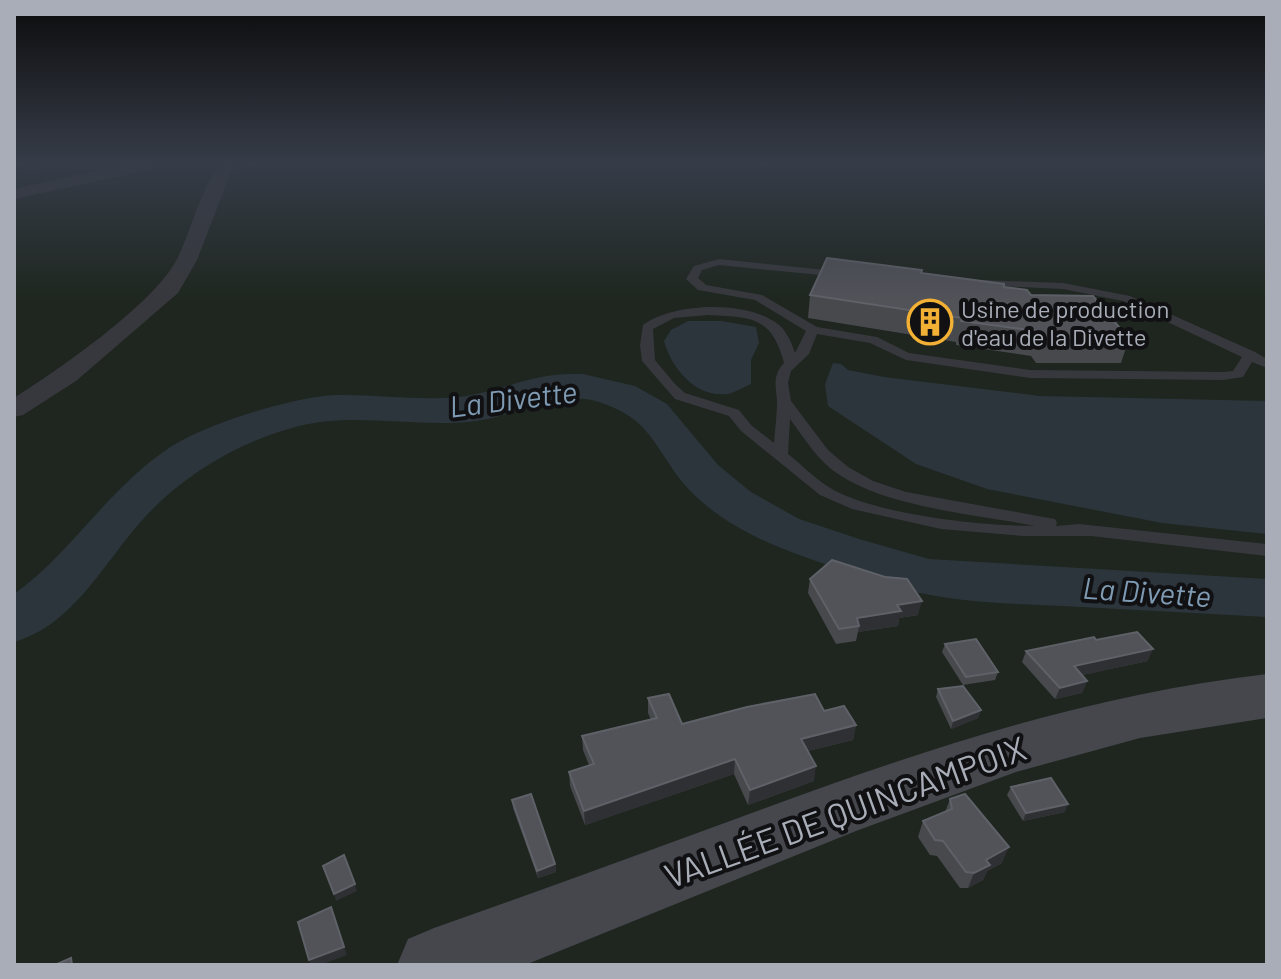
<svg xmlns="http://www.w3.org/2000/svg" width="1281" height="979" font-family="Barlow,sans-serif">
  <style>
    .green { fill: #1e261f }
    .water { fill: #2c353c }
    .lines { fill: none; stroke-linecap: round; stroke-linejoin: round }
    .river { fill: #2c353c; fill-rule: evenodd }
    .path { stroke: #3d3f44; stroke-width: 3; stroke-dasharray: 2 4; stroke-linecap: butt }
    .lane { fill: #37383d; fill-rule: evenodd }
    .street { fill: #37383d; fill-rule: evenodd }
    .secondary { fill: #45474d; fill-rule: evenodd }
    .wall { fill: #47494d }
    .shaded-wall { fill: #2f3033 }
    .building { fill: #525359; stroke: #5f6168; stroke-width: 2 }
    .labels { text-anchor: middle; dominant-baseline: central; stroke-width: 8; stroke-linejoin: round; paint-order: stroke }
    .far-poi-label { font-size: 24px; fill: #a8adb8; stroke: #111113; text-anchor: start }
    .water-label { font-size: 30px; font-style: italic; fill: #7f9bb3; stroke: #111113 }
    .near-street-label { font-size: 34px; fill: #a8adb8; stroke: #111113 }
  </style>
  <rect width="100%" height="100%" fill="#161618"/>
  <!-- green -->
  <rect class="green" x="14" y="164" width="1253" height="801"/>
  <!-- water -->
  <g class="water">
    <path d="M688 321H722L756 327 759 343 751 360V384C744 387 734 393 727 394 695 398 671 367 664 341L671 330Z"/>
    <path d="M833 363 841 364 848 370 884 377 1040 396 1267 401V534L1162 523 987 489 916 464 828 406 825 384Z"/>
  </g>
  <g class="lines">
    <!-- river -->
    <path class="river" d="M583 374 635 386 667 404 718 465 751 492 799 519 859 539 929 559 1267 579V617C1199 613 1131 610 1063 606 1019 604 973 603 930 595 894 589 856 574 822 563 771 546 718 524 683 483 667 464 655 437 636 421 622 410 602 401 585 399 549 394 516 414 482 420 422 430 359 411 299 426 240 441 185 474 144 518 104 562 74 625 14 642V594C70 555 108 488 169 448 205 424 292 397 336 395 377 394 417 401 458 397 489 394 516 381 547 376 558 374 571 374 583 374Z"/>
    <!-- path -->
    <path class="path" d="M23 164 36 172"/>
    <!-- lane -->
    <path class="lane" d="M719 259 845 272 847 274 841 277 719 265 702 270 698 278 706 285 762 295 817 327 877 337 909 353 1030 370 1223 372 1233 371 1242 357 1123 301 1063 289 975 285 973 283 979 280 1063 283 1130 296 1255 352 1267 359V368L1252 362 1243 377 1223 380 1030 378 906 360 870 343 817 334 809 354 791 371 788 383 791 401 828 450 848 467 873 481 906 492 1049 518 1055 519 1057 523 1056 526 1079 524 1267 544V556L1091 536H1023L941 529 852 509 820 495 741 431 729 416 675 399 642 361 640 345 643 325C672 303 743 300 775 322 786 329 791 341 795 353L806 331 755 300 698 290 686 279 694 266ZM708 315C752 317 772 317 784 363 772 376 776 386 777 401 777 415 775 429 774 443L751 425 739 410 685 393 675 384 655 360 653 329 674 318ZM790 419C804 438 818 461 838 474 889 508 975 514 1035 526 982 526 878 515 832 489 816 480 802 465 788 454Z"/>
    <!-- street -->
    <g class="street">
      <path d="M128 164H161L153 169 14 199V189Z"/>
      <path d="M221 164H239L231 172 197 260 178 293 76 381 23 415 14 417V398C58 370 154 304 177 259 191 232 201 186 221 164Z"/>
    </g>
    <!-- secondary -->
    <path class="secondary" d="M1267 674V718L1140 738 1016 772 856 831 525 965H397L408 939 434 928C533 893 632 857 730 821 908 755 1078 696 1267 674Z"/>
  </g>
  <!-- wall -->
  <g class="wall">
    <path d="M921 273 1004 287 1031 295 1129 339 1121 363H1036L1031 356 956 345V342L808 318 810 295Z"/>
    <path d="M810 579 918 615 899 618 898 626 858 632 856 641 836 644 808 593Z"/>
    <path d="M1096 640 1148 661 1082 675 1087 681 1082 693 1055 699 1022 662 1026 651Z"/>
    <path d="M945 644 998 672 995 680 963 685 942 652Z"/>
    <path d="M938 689 981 710 978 718 951 729 936 697Z"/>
    <path d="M648 698 682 724 824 711 856 725 853 740 808 751 814 781 748 805 734 774 585 825 570 786 569 772 589 765 583 750 582 736 651 720 648 713Z"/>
    <path d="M1011 787 1065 812 1023 821 1007 795Z"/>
    <path d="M950 799 1002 863 987 871 983 880 968 888H960L937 856 930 855 918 837 923 821 945 812Z"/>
    <path d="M512 800 555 864 556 872 538 878 513 808Z"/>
  </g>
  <!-- shaded-wall -->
  <g class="shaded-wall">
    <path d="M922 601 918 615 899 618 898 626 858 632 859 626 857 618 897 605Z"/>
    <path d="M1153 649 1148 661 1069 678 1074 666Z"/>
    <path d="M1087 681 1082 693 1055 699 1060 688Z"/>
    <path d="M981 710 978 718 951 729 953 721Z"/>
    <path d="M856 725 853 740 799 753 801 739Z"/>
    <path d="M735 759 734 774 585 825 584 811Z"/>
    <path d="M816 766 814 781 748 805 750 790Z"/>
    <path d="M1068 804 1065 812 1023 821 1026 813Z"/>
    <path d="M1009 847 1002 863 987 871 983 880 968 888 974 873 986 860Z"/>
    <path d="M555 864 556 872 538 878 537 871Z"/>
    <path d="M355 884 357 891 336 901 334 894Z"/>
    <path d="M331 907 347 955 320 965H311L309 960Z"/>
  </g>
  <!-- building -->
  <g class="building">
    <path d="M827 258 922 270 921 273 1004 284V287L1027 290 1031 295 1093 296 1129 339 1043 338 1038 331 961 321 962 318 810 295Z"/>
    <path d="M832 560 885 577 907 579 922 601 897 605 901 611 857 618 859 626 839 629 810 579Z"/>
    <path d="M1137 632 1153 649 1074 666 1087 681 1060 688 1026 651 1094 637 1096 640Z"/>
    <path d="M976 639 998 672 966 677 945 644Z"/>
    <path d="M963 686 981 710 953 721 938 689Z"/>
    <path d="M669 694 682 724 747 707 815 694 824 711 844 706 856 725 801 739 816 766 750 790 735 759 584 811 569 772 594 764 582 736 657 718 648 698Z"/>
    <path d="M1051 778 1068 804 1026 813 1011 787Z"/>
    <path d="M531 794 555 864 537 871 512 800Z"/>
    <path d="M965 794 1009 847 986 860 990 865 974 873 966 872 943 841 935 840 923 821 952 809 950 799Z"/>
    <path d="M344 855 355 884 334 894 323 866Z"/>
    <path d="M331 907 344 947 309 960 298 922Z"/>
    <path d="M71 958 72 965H55Z"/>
  </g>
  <!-- sky -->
  <linearGradient id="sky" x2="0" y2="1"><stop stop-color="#0c0c0d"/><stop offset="0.54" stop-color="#363c48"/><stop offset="1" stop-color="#363c48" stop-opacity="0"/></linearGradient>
  <rect width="1281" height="302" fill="url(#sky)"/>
  <!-- icons -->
  <defs>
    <g id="building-ring" transform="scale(2.3)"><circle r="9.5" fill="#111113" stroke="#f2b134" stroke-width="1.5"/><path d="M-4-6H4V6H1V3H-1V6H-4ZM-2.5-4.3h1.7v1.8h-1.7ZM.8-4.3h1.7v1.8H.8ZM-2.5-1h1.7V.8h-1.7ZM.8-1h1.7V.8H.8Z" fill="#f2b134"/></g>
  </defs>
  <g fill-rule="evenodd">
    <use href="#building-ring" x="930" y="322"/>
  </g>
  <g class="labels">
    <!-- far-poi labels -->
    <g class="far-poi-label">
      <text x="961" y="308">Usine de production<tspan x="961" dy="28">d'eau de la Divette</tspan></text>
    </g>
    <!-- water labels -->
    <g class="water-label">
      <text transform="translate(513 398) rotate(-7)">La Divette</text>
      <text transform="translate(1147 591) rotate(4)">La Divette</text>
    </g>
    <!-- near-street labels -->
    <g class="near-street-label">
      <text transform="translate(845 811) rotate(-20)">VALLÉE DE QUINCAMPOIX</text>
    </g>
  </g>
  <!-- border -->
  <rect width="1281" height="979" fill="none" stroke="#a8adb8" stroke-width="32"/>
</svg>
